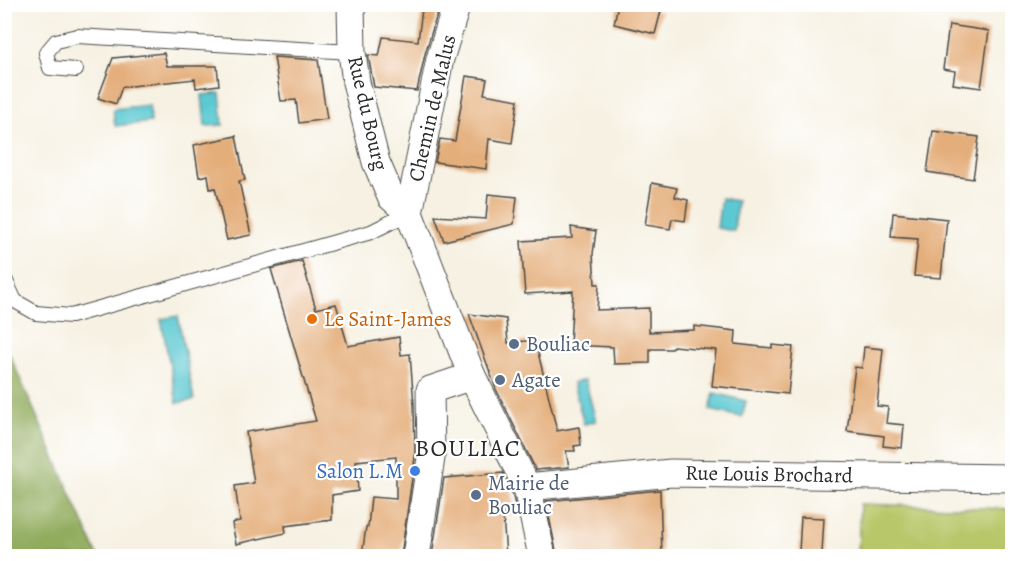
<svg xmlns="http://www.w3.org/2000/svg" width="1017" height="561" font-family="Alegreya,serif">
  <style>
    .green { fill: #b7c769; stroke: #71794a; stroke-width: 1.5 }
    .forest { fill: #91ac5d; stroke: #5e6c44; stroke-width: 1.5 }
    .water { fill: #5cc9d2; stroke: #447a7e; stroke-width: 1.5 }
    .building { fill: #e4ae7a }
    .lines { fill: none; stroke-linecap: round; stroke-linejoin: round }
    .lane-casing { stroke: #494946; stroke-width: 16 }
    .street-casing { stroke: #494946; stroke-width: 29 }
    .lane { stroke: #fff; stroke-width: 14 }
    .street { stroke: #fff; stroke-width: 27 }
    .food-dot { fill: #e8710a; stroke: #fff; stroke-width: 2 }
    .service-dot { fill: #5c6f8a; stroke: #fff; stroke-width: 2 }
    .shop-dot { fill: #3f7fe0; stroke: #fff; stroke-width: 2 }
    .labels { text-anchor: middle; dominant-baseline: central; stroke-width: 4.5; stroke-linejoin: round; paint-order: stroke }
    .street-label { font-size: 21px; fill: #2b2b2b; stroke: #fff }
    .food-label { font-size: 21px; fill: #c56008; stroke: #fff; text-anchor: start }
    .service-label { font-size: 21px; fill: #4e5e75; stroke: #fff; text-anchor: start }
    .shop-label { font-size: 21px; fill: #366cbe; stroke: #fff; text-anchor: end }
    .quarter-label { font-size: 24px; letter-spacing: 1.5px; fill: #2b2b2b; stroke: #fff }
  </style>
  <rect width="100%" height="100%" fill="#fff"/>
  <filter id="ink" filterUnits="userSpaceOnUse"><feTurbulence type="fractalNoise" baseFrequency=".0167" numOctaves="2"/><feDisplacementMap in="SourceGraphic" scale="12" xChannelSelector="R" yChannelSelector="G"/><feConvolveMatrix kernelMatrix="1 2 1 2 8 2 1 2 1" color-interpolation-filters="sRGB"/></filter>
  <filter id="wash" filterUnits="userSpaceOnUse"><feTurbulence type="fractalNoise" baseFrequency=".008" numOctaves="4" result="noise"/><feDisplacementMap in="SourceGraphic" scale="24" xChannelSelector="R" yChannelSelector="G"/><feGaussianBlur stdDeviation="1.35" result="paint"/><feColorMatrix in="noise" values="0 0 0 0 0 0 0 0 0 0 0 0 0 0 0 0 0 1.4 0 .05"/><feComposite in="paint" operator="in"/></filter>
  <g filter="url(#wash)">
    <rect width="100%" height="100%" fill="#f6f1e2"/>
    <!-- green -->
    <path class="green" d="M860 504 1012 509V556H858Z"/>
    <!-- forest -->
    <path class="forest" d="M4 344H5L98 556H5Z"/>
    <!-- water -->
    <g class="water">
      <path d="M220 93 223 125 205 126 202 95Z"/>
      <path d="M149 105 151 122 115 126 113 109Z"/>
      <path d="M721 198 737 201 734 231 717 228Z"/>
      <path d="M178 316 194 400 177 403 161 319Z"/>
      <path d="M585 380 596 421 584 424 573 383Z"/>
      <path d="M714 393 746 401 742 417 710 410Z"/>
    </g>
    <g id="blocks">
      <!-- building -->
      <g class="building">
        <path d="M618 4H656L654 10 661 11 655 34 614 24Z"/>
        <path d="M429 6 439 8 425 54 417 91 374 87 368 55 379 56 383 37 418 41 422 9Z"/>
        <path d="M949 25 989 31 981 88 953 84 955 71 943 69Z"/>
        <path d="M164 53 167 66H217L219 85 196 88 195 79 122 87 116 104 98 98 113 58Z"/>
        <path d="M274 57 318 60 327 119 299 123 296 100 281 101Z"/>
        <path d="M466 76 487 79 484 94 518 100 512 143 489 139 486 169 435 162 440 139 455 141Z"/>
        <path d="M933 131 979 137 973 179 927 172Z"/>
        <path d="M236 136 245 180 239 181 251 235 227 240 215 188 210 189 208 175 199 177 194 145Z"/>
        <path d="M652 183 677 188 675 197 688 200 685 221 672 219 670 229 645 225Z"/>
        <path d="M488 194 517 197 514 224 444 241 435 216 486 219Z"/>
        <path d="M893 213 947 219 941 278 914 276 918 239 891 237Z"/>
        <path d="M571 227 596 231 593 254 595 284H599L597 310 649 308V332L694 330V326L736 331 735 344 772 348V345L793 347 788 394 712 386 716 350 673 346 672 349H650V363L614 364 613 347 570 345 573 291 525 294 521 241 572 238Z"/>
        <path d="M302 261 316 309 336 304 348 346 399 337 401 355 410 354 414 405 415 457 401 556H362L366 527H368L371 497 396 499V457L356 461 358 491 332 495V520L285 526 286 533 236 544 232 523 240 521 235 486 254 483 246 432 316 421 271 269Z"/>
        <path d="M469 314 506 319 508 343 535 340 557 431 579 427 581 445 574 446 575 451H566L569 467 536 470 496 389Z"/>
        <path d="M864 347 883 349 877 406 888 407 886 423 904 425 902 448 883 446 884 436 847 431 855 367 862 368Z"/>
        <path d="M503 473 512 492 517 514 503 515 506 556H432L444 478Z"/>
        <path d="M660 490 662 556H557L546 501Z"/>
        <path d="M801 517 824 518 822 553 799 552Z"/>
      </g>
    </g>
  </g>
  <g filter="url(#ink)">
    <use href="#blocks" fill-opacity="0" stroke="#494946" stroke-width="1.5"/>
    <g class="lines">
      <!-- lane casing -->
      <g class="lane-casing">
        <g id="lane">
          <path d="M76 70 50 68 46 53 56 41 77 36 352 52"/>
          <path d="M4 277 15 301 36 313 71 316 371 232 409 213"/>
        </g>
      </g>
      <!-- street casing -->
      <g class="street-casing">
        <g id="street">
          <path d="M351 4 352 52 356 82 376 162 391 197 409 213 472 376 527 487 542 556"/>
          <path d="M409 213 440 59 457 4"/>
          <path d="M527 487 671 473 1012 478"/>
          <path d="M416 556 431 458 430 390 472 376"/>
        </g>
      </g>
      <!-- lane -->
      <use href="#lane" class="lane"/>
      <!-- street -->
      <use href="#street" class="street"/>
    </g>
  </g>
  <!-- markers -->
  <circle class="food-dot" cx="312" cy="319" r="6"/>
  <g class="service-dot">
    <circle cx="514" cy="344" r="6"/>
    <circle cx="500" cy="380" r="6"/>
    <circle cx="476" cy="495" r="6"/>
  </g>
  <circle class="shop-dot" cx="415" cy="471" r="6"/>
  <g class="labels">
    <!-- street labels -->
    <g class="street-label">
      <text transform="translate(432 108) rotate(-77)">Chemin de Malus</text>
      <text transform="translate(368 113) rotate(77)">Rue du Bourg</text>
      <text transform="translate(769 474) rotate(1)">Rue Louis Brochard</text>
    </g>
    <!-- food labels -->
    <g class="food-label">
      <text x="324" y="319">Le Saint-James</text>
    </g>
    <!-- service labels -->
    <g class="service-label">
      <text x="526" y="344">Bouliac</text>
      <text x="512" y="380">Agate</text>
      <text x="488" y="483">Mairie de<tspan x="488" dy="24">Bouliac</tspan></text>
    </g>
    <!-- shop labels -->
    <g class="shop-label">
      <text x="403" y="471">Salon L.M</text>
    </g>
    <!-- quarter labels -->
    <g class="quarter-label">
      <text x="468" y="448">BOULIAC</text>
    </g>
  </g>
  <!-- margin -->
  <rect width="1017" height="561" fill="none" stroke="#fff" stroke-width="24"/>
</svg>
